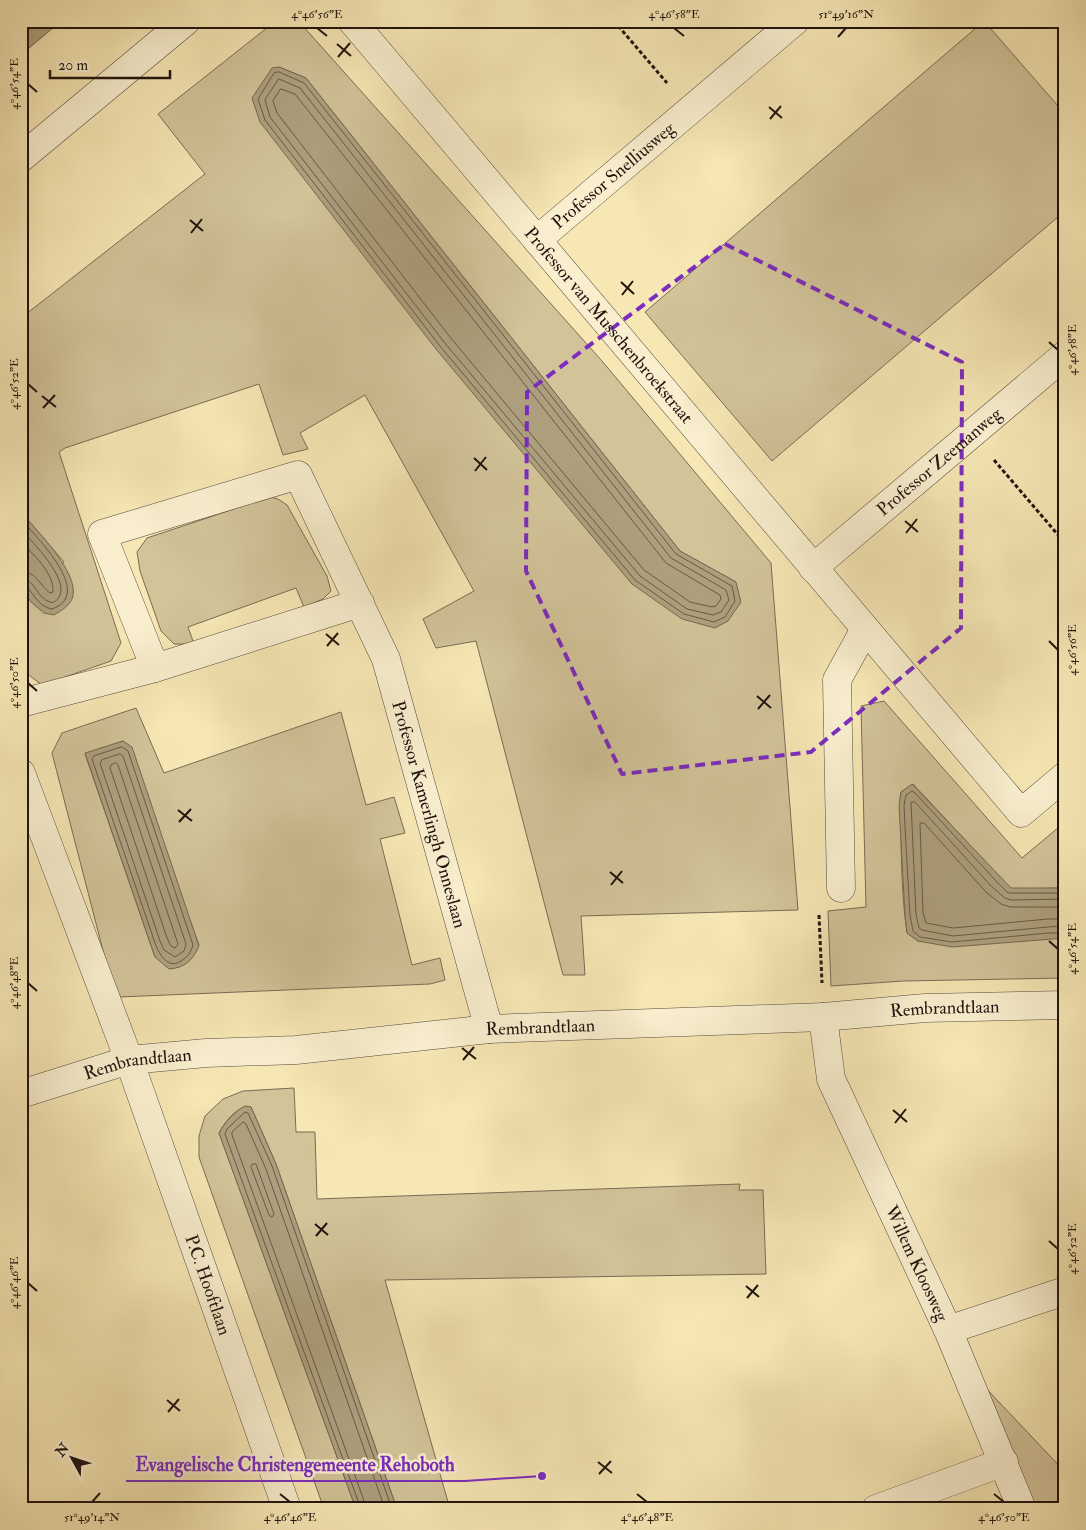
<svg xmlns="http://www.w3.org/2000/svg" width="1086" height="1530" font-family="'IM FELL Double Pica',serif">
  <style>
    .green { fill: #d2c399; stroke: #796c54; fill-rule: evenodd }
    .water { fill: #ad9f7d; stroke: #756751 }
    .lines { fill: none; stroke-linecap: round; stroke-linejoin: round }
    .shore { stroke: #665a46; stroke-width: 1 }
    .minor-casing { stroke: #564938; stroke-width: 29 }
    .path { stroke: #20140f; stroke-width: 3; stroke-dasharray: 4 2.5; stroke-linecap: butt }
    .minor { stroke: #f9efcf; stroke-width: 28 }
    .marked { fill: none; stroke: #7b2cbf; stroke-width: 4; stroke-dasharray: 10 6; stroke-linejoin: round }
    .ticks { fill: none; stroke: #20140f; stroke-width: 2 }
    .labels { text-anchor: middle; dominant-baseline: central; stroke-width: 5; stroke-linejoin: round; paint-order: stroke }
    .street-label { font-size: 18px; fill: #20140f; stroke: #f9efcf }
    .leader { fill: none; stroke: #7b2cbf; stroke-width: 2 }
    .callout-dot { fill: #7b2cbf; stroke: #f9efcf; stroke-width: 2 }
    .callout-label { font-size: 19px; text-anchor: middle; font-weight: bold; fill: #7b2cbf; stroke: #f9efcf; stroke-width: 5; stroke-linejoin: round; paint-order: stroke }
    .neatline { fill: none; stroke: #20140f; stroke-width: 2 }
    .ticks-label { font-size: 12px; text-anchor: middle; fill: #20140f }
  </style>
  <rect width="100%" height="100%" fill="#f6e7b5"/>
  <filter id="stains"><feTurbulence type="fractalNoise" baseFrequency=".004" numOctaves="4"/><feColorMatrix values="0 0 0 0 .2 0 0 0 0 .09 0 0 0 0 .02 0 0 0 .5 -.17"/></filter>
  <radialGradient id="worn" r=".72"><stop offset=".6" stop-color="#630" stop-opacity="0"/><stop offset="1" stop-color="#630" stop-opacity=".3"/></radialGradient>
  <!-- green -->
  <g class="green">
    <path d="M984 21 1065 114V211L772 461 645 312Z"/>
    <path d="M302 25 602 361 771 563 798 910 581 916 585 975H563L476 641 436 648 423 619 474 591 365 395 300 433 308 449 283 455 259 384 65 448 59 452 121 643 111 661 42 685 22 670 21 587 23 589 64 562 21 512V318L205 174 158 114 268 27ZM279 67 306 78 680 551 736 582 632 584Z"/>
    <path d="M270 497 278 499 287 505 327 576 331 591 323 599 304 607 296 588 188 627 194 644H174L161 631 140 571 137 552 147 538Z"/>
    <path d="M884 701 1022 858 1065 822V888L1011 889 913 784 901 792C899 804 901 815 901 827 901 862 902 898 907 933L918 941 929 942 1065 938V978L903 981 831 986 828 911 866 907 861 706Z"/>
    <path d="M136 708 164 773 341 712 366 805 394 797 405 833 380 839 412 965 440 958 445 980 430 984 119 997 113 989 52 753 62 733ZM123 741 199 945 155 957 85 754Z"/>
    <path d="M294 1088 296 1132H315L317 1199 740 1184 739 1190H763L766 1274 385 1280 450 1509H397L276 1164 251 1107C238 1104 224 1123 219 1133L356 1509H324L199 1157V1136L205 1116 223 1099 243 1091Z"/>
    <path d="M981 1383 1065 1472V1509H1034Z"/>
  </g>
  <!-- water -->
  <g class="water">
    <path d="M21 21H61L21 55Z"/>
    <path d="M279 67 306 78 680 551 736 582 741 602 728 621 715 628 682 619 632 584 436 349 260 122 252 98 272 68Z"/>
    <path d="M21 512C36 530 78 571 73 596 71 605 61 611 54 615L44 613 31 602 21 587Z"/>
    <path d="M123 741 132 747 199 946C193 960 185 968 169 969L155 957 85 753Z"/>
    <path d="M912 784 1011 888H1065V938L952 947 918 941 907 933 905 915 899 805 901 792Z"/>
    <path d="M245 1106 251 1107 276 1164 397 1509H356L219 1133C224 1123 235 1111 245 1106Z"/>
  </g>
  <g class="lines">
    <!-- shore -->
    <g class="shore">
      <path d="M279 72 304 83 676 554 732 586 735 601 725 617 714 622 684 614 635 580 440 346 265 120 258 99 274 73Z"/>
      <path d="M279 79 300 88 671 558 726 590 729 600 721 612 713 615 687 609 640 576 444 342 270 117 265 100Z"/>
      <path d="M281 89 295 94 666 563 720 595 721 599 716 606 712 607 690 602 644 570 450 337 277 113 273 101Z"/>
      <path d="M21 519C36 537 95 594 52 609 40 607 34 596 27 586L21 585"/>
      <path d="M21 529C32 542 70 579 59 597 57 600 54 604 50 602 36 598 36 579 21 579"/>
      <path d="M21 541C33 555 54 572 53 592L50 593C39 585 37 572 21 571"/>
      <path d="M122 747 128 751 193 945C191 953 188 956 181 961 168 970 159 954 155 943L92 759 94 756Z"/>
      <path d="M120 754 123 756 186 944 184 951 175 957 164 950 160 941 100 763 102 760Z"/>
      <path d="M116 763 118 765 178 944 175 948 171 946 167 938 110 768 111 765Z"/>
      <path d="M1065 893H1008L997 882 916 794 912 791 906 795 904 805 906 846 910 915 913 931 920 937 952 942 1049 933H1065"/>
      <path d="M1065 899 1011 900 1005 898 992 887 915 802H911L916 914 919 928 922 930 953 936 1048 927 1065 926"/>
      <path d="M1065 907H1010L1001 904 986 892 924 823H920L923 913 926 923 953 928 1048 919H1065"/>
      <path d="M253 1164H256L274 1214 272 1217 269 1215 251 1167Z"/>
      <path d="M361 1509 225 1134 227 1129 245 1112 248 1113 272 1166 392 1509"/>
      <path d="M367 1509 232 1135V1132L243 1122 246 1124 266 1169 385 1509"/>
    </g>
    <!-- minor casing -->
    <g class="minor-casing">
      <g id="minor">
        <path id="s1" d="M352 21 1021 813 1065 776"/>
        <path d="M21 158 186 21"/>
        <path id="s2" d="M537 240 795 21"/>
        <path id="s3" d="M813 568 1065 355"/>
        <path id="s4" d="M155 668 102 534 298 475 386 659 489 1029"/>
        <path d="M21 703 155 668 360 603"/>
        <path id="s5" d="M21 773 129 1060 287 1509"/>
        <path d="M841 888 837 680 865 629"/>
        <path id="s6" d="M823 1017 831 1079 948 1330 1022 1509"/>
        <path id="s7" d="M21 1094 129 1060 206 1053 296 1050 489 1029 823 1017 925 1008 1065 1005"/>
        <path d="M948 1330 1065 1291"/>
        <path d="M876 1509 1004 1462"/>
      </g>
    </g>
    <!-- path -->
    <g class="path">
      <path d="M614 21 667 83"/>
      <path d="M994 460 1065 543"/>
      <path d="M819 915 822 983"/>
    </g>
    <!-- minor -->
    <use href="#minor" class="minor"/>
  </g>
  <!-- marked area -->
  <path class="marked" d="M725 244 962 362 961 628 811 752 622 774 526 571 527 392Z"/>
  <!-- ticks -->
  <path class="ticks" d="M317 28 327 36M674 28 684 36M838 37 846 28M337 44 351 56M338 57 350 43M28 84 37 92M769 107 782 118M770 119 781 106M190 220 203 231M191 233 202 219M621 282 634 294M622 295 633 281M1049 342 1058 350M28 384 37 392M42 396 56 407M43 408 55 395M474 458 487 470M475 471 486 457M905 521 918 532M906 533 917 519M326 634 339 645M1049 641 1058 650M327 646 338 633M28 683 37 691M757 696 771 708M758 709 770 695M178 810 192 821M179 822 191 809M610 872 623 883M611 885 622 871M1049 941 1058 949M28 983 37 991M462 1048 476 1059M463 1060 474 1047M893 1110 907 1122M895 1123 906 1109M315 1224 328 1235M316 1236 327 1223M1049 1241 1058 1249M28 1283 37 1291M746 1286 759 1297M747 1298 758 1285M167 1400 180 1411M168 1412 179 1399M598 1462 612 1473M599 1474 611 1461M280 1494 290 1502M637 1494 647 1502M994 1494 1004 1502M92 1502 100 1493"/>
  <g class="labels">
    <!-- street labels -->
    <g class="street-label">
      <text stroke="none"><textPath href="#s2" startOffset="100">Professor Snelliusweg</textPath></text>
      <text stroke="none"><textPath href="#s1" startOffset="398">Professor van Musschenbroekstraat</textPath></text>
      <text stroke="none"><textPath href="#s3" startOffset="165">Professor Zeemanweg</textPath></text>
      <text stroke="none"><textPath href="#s4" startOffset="714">Professor Kamerlingh Onneslaan</textPath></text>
      <text stroke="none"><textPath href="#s7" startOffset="931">Rembrandtlaan</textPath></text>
      <text stroke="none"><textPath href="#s7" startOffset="526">Rembrandtlaan</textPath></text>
      <text stroke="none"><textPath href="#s7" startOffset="121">Rembrandtlaan</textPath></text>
      <text stroke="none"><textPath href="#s6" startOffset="266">Willem Kloosweg</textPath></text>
      <text stroke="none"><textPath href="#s5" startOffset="545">P.C. Hooftlaan</textPath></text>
    </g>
  </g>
  <!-- callouts -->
  <path class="leader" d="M542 1476L465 1481H126"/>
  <circle class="callout-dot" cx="542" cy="1476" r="5"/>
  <g class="callout-label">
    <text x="295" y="1471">Evangelische Christengemeente Rehoboth</text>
  </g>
  <!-- margin -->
  <rect width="1086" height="1530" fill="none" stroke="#f6e7b5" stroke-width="55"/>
  <!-- north arrow -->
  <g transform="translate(72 1458) rotate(310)" stroke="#f9efcf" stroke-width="4" paint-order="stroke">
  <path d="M0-4L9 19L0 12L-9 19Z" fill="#20140f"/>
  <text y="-8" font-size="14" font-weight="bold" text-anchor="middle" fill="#20140f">N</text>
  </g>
  <!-- scale -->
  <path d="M50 70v8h120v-8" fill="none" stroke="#20140f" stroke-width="2.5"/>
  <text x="58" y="70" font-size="15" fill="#20140f" stroke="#f9efcf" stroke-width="4" paint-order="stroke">20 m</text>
  <rect x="28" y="28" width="1030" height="1474" class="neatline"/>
  <g class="ticks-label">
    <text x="317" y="18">4°46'56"E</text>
    <text x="674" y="18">4°46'58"E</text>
    <text x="846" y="18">51°49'16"N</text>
    <text transform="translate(14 84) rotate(-90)" y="4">4°46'54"E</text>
    <text transform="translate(1072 350) rotate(-90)" y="4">4°46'58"E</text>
    <text transform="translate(14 384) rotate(-90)" y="4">4°46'52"E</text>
    <text transform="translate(1072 650) rotate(-90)" y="4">4°46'56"E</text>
    <text transform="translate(14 683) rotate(-90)" y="4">4°46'50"E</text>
    <text transform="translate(1072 949) rotate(-90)" y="4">4°46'54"E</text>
    <text transform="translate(14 983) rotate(-90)" y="4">4°46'48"E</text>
    <text transform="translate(1072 1249) rotate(-90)" y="4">4°46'52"E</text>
    <text transform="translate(14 1283) rotate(-90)" y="4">4°46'46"E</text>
    <text x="92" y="1521">51°49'14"N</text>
    <text x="290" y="1521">4°46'46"E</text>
    <text x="647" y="1521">4°46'48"E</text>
    <text x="1004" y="1521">4°46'50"E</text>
  </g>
  <rect width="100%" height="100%" filter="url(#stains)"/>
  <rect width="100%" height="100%" fill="url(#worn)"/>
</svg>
